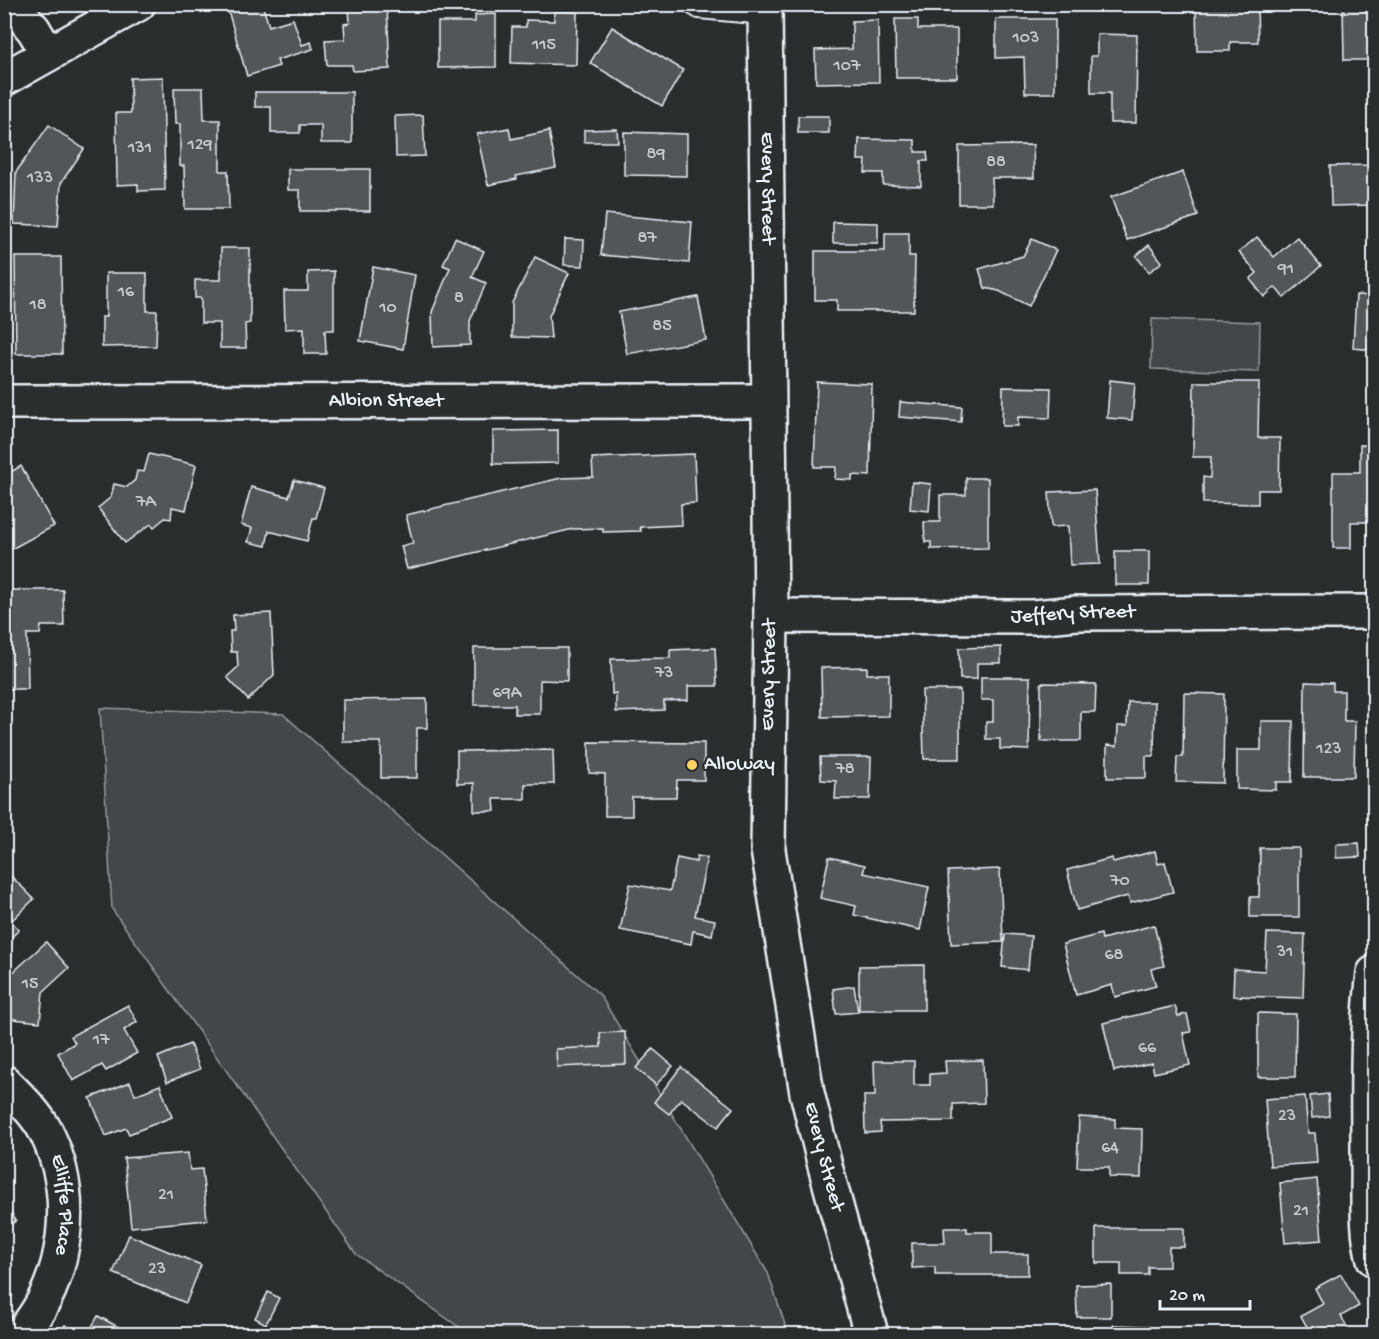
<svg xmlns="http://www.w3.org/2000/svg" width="1379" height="1339" font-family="'Gochi Hand',sans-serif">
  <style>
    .green { fill: #424648; stroke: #959ca0; stroke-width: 1.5 }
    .building { fill: #535759; stroke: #e8f1f8; stroke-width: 1.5 }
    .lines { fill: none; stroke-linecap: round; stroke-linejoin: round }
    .service-casing { stroke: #e8f1f8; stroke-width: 22 }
    .minor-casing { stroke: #e8f1f8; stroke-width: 38 }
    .secondary-casing { stroke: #e8f1f8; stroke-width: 38 }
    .service { stroke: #2a2d2e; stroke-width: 18 }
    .minor { stroke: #2a2d2e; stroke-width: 33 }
    .secondary { stroke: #2a2d2e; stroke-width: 33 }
    .poi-dot { fill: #ffd166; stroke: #2a2d2e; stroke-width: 2 }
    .labels { text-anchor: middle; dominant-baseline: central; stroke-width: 4.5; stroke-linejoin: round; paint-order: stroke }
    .number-label { font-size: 18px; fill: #c3cad0 }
    .street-label { font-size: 21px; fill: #e8f1f8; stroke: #2a2d2e }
    .poi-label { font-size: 21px; fill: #e8f1f8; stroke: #2a2d2e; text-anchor: start }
  </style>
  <rect width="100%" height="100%" fill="#2a2d2e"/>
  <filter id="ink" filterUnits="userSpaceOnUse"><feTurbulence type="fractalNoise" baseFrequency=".0167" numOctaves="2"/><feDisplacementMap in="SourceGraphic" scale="12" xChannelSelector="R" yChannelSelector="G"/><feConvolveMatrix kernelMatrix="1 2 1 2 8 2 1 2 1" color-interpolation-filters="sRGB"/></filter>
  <g filter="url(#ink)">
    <!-- green -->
    <g class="green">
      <path d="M1152 319 1260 322 1259 372 1151 369Z"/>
      <path d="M100 708 283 714 600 995 768 1273 788 1334H469L356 1254 112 909Z"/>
    </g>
    <!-- building -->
    <g class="building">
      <path d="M236 4H262L269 26 293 19 302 45 311 42 313 49 277 60 279 66 247 76 227 7Z"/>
      <path d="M1196 4H1257L1258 42H1230V51H1197Z"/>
      <path d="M1343 4H1374V60H1344Z"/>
      <path d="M387 7 390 69 353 71 352 65H327L325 40 345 39 344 24 350 23 349 8Z"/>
      <path d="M554 11 577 12 576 65 511 63 512 27H526V20L554 21Z"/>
      <path d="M496 14V67L438 68V22H475V15Z"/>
      <path d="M895 19H918V29H957V78H896Z"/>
      <path d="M996 19H1055V93H1025L1024 57 996 58Z"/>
      <path d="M878 20 879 82 816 83 815 50 852 49V21Z"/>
      <path d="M612 27 683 70 662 106 590 63Z"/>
      <path d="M1097 34 1137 35 1136 123H1110V93H1091V56H1097Z"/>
      <path d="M163 77 165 190 138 191V184L117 185 116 113H131L130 78Z"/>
      <path d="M174 88H203L204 120H220V171H228L229 209H185L184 166H180V124H175Z"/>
      <path d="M255 92H352V143H321V125H300V133H271V107H255Z"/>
      <path d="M423 115 425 156 396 157 395 116Z"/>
      <rect x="798" y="116" width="31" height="17"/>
      <path d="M49 125 84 149 61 183 58 226 14 224 16 172Z"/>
      <path d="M509 128 511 139 549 131 556 168 516 176 517 179 488 185 477 134Z"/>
      <path d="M617 129 618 142H584V130Z"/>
      <path d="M624 132 687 134V176L624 175Z"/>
      <path d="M859 139 915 140V152H927L928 161H921V186L883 185V173H865L866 160H858Z"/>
      <path d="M1033 145 1034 178H992L993 204H959V146Z"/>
      <path d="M1369 157H1374V205L1331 206 1330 166 1370 165Z"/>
      <path d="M288 169H370V211H300V190H288Z"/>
      <path d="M1183 172 1198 216 1127 240 1111 197Z"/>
      <path d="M605 214 692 222 689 263 601 255Z"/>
      <path d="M833 222 878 223V243H833Z"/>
      <path d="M885 233H909V256H915L914 311H837V300H815V251H885Z"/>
      <path d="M1257 237 1274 257 1297 237 1321 266 1284 298 1275 287 1264 297 1250 279 1257 273 1239 252Z"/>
      <path d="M455 238 484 251 472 277 486 283 470 321V345L433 347 432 312 450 268 443 265Z"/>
      <path d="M565 239 584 240 583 266 564 265Z"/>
      <path d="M1032 239 1056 250 1029 306 999 291 985 288 979 269 1023 256Z"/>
      <path d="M1149 245 1162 262 1149 272 1136 256Z"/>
      <path d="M221 248H250V323L245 324 246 348H220V323H201V298H195V280H221Z"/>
      <path d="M15 257H61L62 354H16Z"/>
      <path d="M535 257 569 273 549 316 551 338 512 337V303Z"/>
      <path d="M373 267 415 275 403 349 360 341Z"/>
      <path d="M334 271V330H325L326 354H304V328L285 329 284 291H308V272Z"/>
      <path d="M106 273H147V311H157L156 346 102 347V317H106Z"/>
      <path d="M1373 292 1374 293V350L1353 348 1356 295 1373 296Z"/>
      <path d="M698 297 706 340 627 354 619 312Z"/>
      <path d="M1110 380 1135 383 1132 420 1107 418Z"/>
      <path d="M817 382 872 384 870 476 852 475V480L835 479 836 467H814Z"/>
      <path d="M1194 382H1259L1258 438H1280L1279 490H1258V504L1203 503V477L1210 478 1211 457H1193Z"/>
      <path d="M1003 387 1051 388 1050 418 1018 417V426H1002Z"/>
      <path d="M900 402 962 407 961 422 899 417Z"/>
      <path d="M558 430V463L493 464V431Z"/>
      <path d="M1360 445H1374V522H1351V548H1333V472H1360Z"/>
      <path d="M149 454 196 465 186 510 172 507 171 519 165 518 154 527 151 524 125 543 98 508 111 497 114 484 127 487 135 480 137 471 144 472Z"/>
      <path d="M694 454 696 503 681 504 682 525 640 527 641 531 603 532V528L573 529 407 569 401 546 413 543 406 515 561 478 593 477 592 458Z"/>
      <path d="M21 466 54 526 4 553V467L9 473Z"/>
      <path d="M966 478H988V548L931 549V542H925L924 522H940V495H966Z"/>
      <path d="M294 480 324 488 316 518H313L307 541 269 531 266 546 248 542 252 528 241 525 251 487 289 497Z"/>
      <path d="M912 482 931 484 929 511 910 509Z"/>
      <path d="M1095 490 1100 564 1070 565 1068 526 1051 527 1049 492Z"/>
      <rect x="1115" y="551" width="34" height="34"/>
      <path d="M4 590H63L64 626H41L40 634H27L28 689H4Z"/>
      <path d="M271 613 274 675 248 700 227 677 238 667 237 652H231L230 631H234L233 615Z"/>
      <path d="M1001 647V663H977V679H960L959 648Z"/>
      <path d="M474 648H567V681L540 680V714H515V705H474Z"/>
      <path d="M715 648 717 686H688V700L664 701V710L616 712V693L612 694 611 659 670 658V650Z"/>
      <path d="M867 667V674H889V716L822 717 821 668Z"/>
      <path d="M981 677H1030L1029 750 1000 749V739H986V722H993V700H981Z"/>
      <path d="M1305 682 1333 683V691H1344V721H1355L1354 777H1304Z"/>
      <path d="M1041 683 1096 684 1095 712H1081V741H1041Z"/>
      <path d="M922 690H960V759H924Z"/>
      <path d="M1184 693 1224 694 1223 783 1176 782 1177 757H1183Z"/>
      <path d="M427 699V728H417V778H381V742H343V700Z"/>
      <path d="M1128 702H1155L1154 756H1146V778H1107V745L1117 746 1118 726H1127Z"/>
      <path d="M1261 721H1293L1292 782H1276V790L1237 789V750H1261Z"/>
      <path d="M589 742 704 743V780H677L676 797H632V816H605V774L589 773Z"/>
      <path d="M553 750 554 784H525V799H494L495 811H474V783L457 784V751Z"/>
      <path d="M820 757H871L870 799H835L836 781 821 780Z"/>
      <path d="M1359 843 1360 857 1336 858V844Z"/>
      <path d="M1260 848H1299V917H1250V897H1259Z"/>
      <path d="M1155 851 1158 864 1165 862 1173 892 1130 903 1128 896 1077 910 1067 870 1112 858 1113 862Z"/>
      <path d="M697 856 707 858 695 916 715 920 712 935 693 931 691 944 620 930 630 884 670 891 677 858 696 862Z"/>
      <path d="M829 857 865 865 863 873 929 887 920 930 854 915 856 906 820 898Z"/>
      <path d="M1000 869 1003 942 951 944 948 871Z"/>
      <path d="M10 875 34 899 11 921 19 930 4 944V881Z"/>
      <path d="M1154 925 1164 966 1151 969 1156 986 1115 997 1112 985 1076 995 1063 944 1101 934 1102 939Z"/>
      <path d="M1267 933 1305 934 1303 998 1233 996 1234 969 1265 971Z"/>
      <path d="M1005 934 1031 936 1028 970 1002 967Z"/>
      <path d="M46 942 69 968 43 992 40 1022 4 1018 9 976Z"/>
      <path d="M924 965V1010H859V966Z"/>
      <path d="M854 986 858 1012 836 1014 833 989Z"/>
      <path d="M128 1005 137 1022 124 1030 137 1053 106 1071 102 1065 73 1081 58 1053 75 1043 71 1036Z"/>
      <path d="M1175 1006 1178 1016 1187 1014 1191 1032 1183 1033 1190 1065 1154 1073 1152 1063 1114 1071 1103 1023Z"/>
      <path d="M1258 1013 1296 1014 1295 1077H1258Z"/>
      <path d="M625 1032 626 1064 557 1067 556 1049 601 1047 600 1033Z"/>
      <path d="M190 1044 200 1069 167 1082 158 1057Z"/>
      <path d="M653 1049 673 1066 656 1085 636 1068Z"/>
      <path d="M983 1060 984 1103 953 1104V1121L880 1122 881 1132 865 1133 864 1096H875L874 1061H914V1085H930V1074L946 1073 945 1061Z"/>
      <path d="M681 1067 733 1108 718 1127 681 1099 669 1114 654 1102Z"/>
      <path d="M130 1082 135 1095 160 1085 172 1117 129 1134 126 1128 106 1136 90 1098Z"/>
      <path d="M1328 1094 1329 1116 1312 1118 1310 1096Z"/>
      <path d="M1305 1096 1308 1133H1315L1317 1163 1270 1166 1265 1099Z"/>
      <path d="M1079 1117 1115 1119V1128L1142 1129 1141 1178 1109 1177V1167H1077Z"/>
      <path d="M188 1153 190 1170 202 1169 207 1220 131 1227 124 1158Z"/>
      <path d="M1317 1179 1322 1240 1285 1243 1280 1183Z"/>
      <path d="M4 1202 16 1221 4 1228Z"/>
      <path d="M944 1228H967V1232H992V1254H1028V1275H935V1267L912 1268V1243H945Z"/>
      <path d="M1096 1228H1184V1247H1169V1267H1148V1275H1121V1263H1096Z"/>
      <path d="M129 1235 201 1265 186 1303 113 1273Z"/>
      <path d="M1341 1274 1359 1306 1341 1316 1351 1334H1311L1301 1316 1323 1304 1315 1288Z"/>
      <path d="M1111 1284V1317H1077L1076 1285Z"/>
      <path d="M268 1292 279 1298 266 1324 255 1318Z"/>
      <path d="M98 1316 131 1334H88Z"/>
      <path d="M65 1325 81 1334H59Z"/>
      <path d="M1113 1325 1148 1326V1334H1113Z"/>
      <path d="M1008 1331 1049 1332V1334H1008Z"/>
    </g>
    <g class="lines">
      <!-- service casing -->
      <g class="service-casing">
        <path id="service" d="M691 4 699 9 765 15"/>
      </g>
      <!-- minor casing -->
      <g class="minor-casing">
        <g id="minor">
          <path d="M12 4 34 30 48 54"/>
          <path id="s1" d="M765 4 771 616 768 850 807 1093 825 1166 871 1334"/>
          <path id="s2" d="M4 402 768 401"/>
          <path id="s3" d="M771 616 1034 617 1077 613 1374 612"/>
          <path d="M1374 973C1366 1034 1368 1096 1368 1158 1369 1191 1365 1227 1374 1259"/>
          <path id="s4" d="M4 1082C19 1097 36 1113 46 1132 78 1196 68 1280 21 1334"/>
        </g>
      </g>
      <!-- secondary casing -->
      <g class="secondary-casing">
        <path id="secondary" d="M4 79 138 4"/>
      </g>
      <!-- service -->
      <use href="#service" class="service"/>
      <!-- minor -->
      <use href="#minor" class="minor"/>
      <!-- secondary -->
      <use href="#secondary" class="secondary"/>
    </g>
  </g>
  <!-- markers -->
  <circle class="poi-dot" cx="692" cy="765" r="6"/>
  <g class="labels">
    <!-- number labels -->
    <g class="number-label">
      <text x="1026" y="38">103</text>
      <text x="544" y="45">115</text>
      <text x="847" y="66">107</text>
      <text x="200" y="145">129</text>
      <text x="140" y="148">131</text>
      <text x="656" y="154">89</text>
      <text x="996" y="162">88</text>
      <text x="40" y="178">133</text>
      <text x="647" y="238">87</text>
      <text x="1286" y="269">91</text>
      <text x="126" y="292">16</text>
      <text x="459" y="298">8</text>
      <text x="38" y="305">18</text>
      <text x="388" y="308">10</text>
      <text x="662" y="326">85</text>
      <text x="146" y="502">7A</text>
      <text x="664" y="673">73</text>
      <text x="507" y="693">69A</text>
      <text x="1329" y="749">123</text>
      <text x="845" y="769">78</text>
      <text x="1120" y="881">70</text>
      <text x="1285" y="952">31</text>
      <text x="1114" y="955">68</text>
      <text x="30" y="984">15</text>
      <text x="101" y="1040">17</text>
      <text x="1147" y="1048">66</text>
      <text x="1287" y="1116">23</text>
      <text x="1110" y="1148">64</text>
      <text x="166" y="1195">21</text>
      <text x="1301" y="1211">21</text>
      <text x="157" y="1269">23</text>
    </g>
    <!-- street labels -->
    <g class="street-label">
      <text stroke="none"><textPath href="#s1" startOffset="184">Every Street</textPath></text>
      <text stroke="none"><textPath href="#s2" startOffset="382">Albion Street</textPath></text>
      <text stroke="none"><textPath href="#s3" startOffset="302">Jeffery Street</textPath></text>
      <text transform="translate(770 675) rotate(-89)">Every Street</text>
      <text stroke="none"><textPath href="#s1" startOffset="1158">Every Street</textPath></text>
      <text stroke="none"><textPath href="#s4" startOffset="141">Elliffe Place</textPath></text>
    </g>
    <!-- poi labels -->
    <g class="poi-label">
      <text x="704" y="765">Alloway</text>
    </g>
  </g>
  <!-- margin -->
  <rect width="1379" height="1339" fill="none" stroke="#2a2d2e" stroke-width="24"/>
  <rect x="12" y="12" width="1355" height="1315" fill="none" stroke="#e8f1f8" stroke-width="2" filter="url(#ink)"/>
  <!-- scale -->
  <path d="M1160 1300v9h90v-9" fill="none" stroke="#e8f1f8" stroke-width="3"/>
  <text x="1169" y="1300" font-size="18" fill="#e8f1f8" stroke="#2a2d2e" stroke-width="4.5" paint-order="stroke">20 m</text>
</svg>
